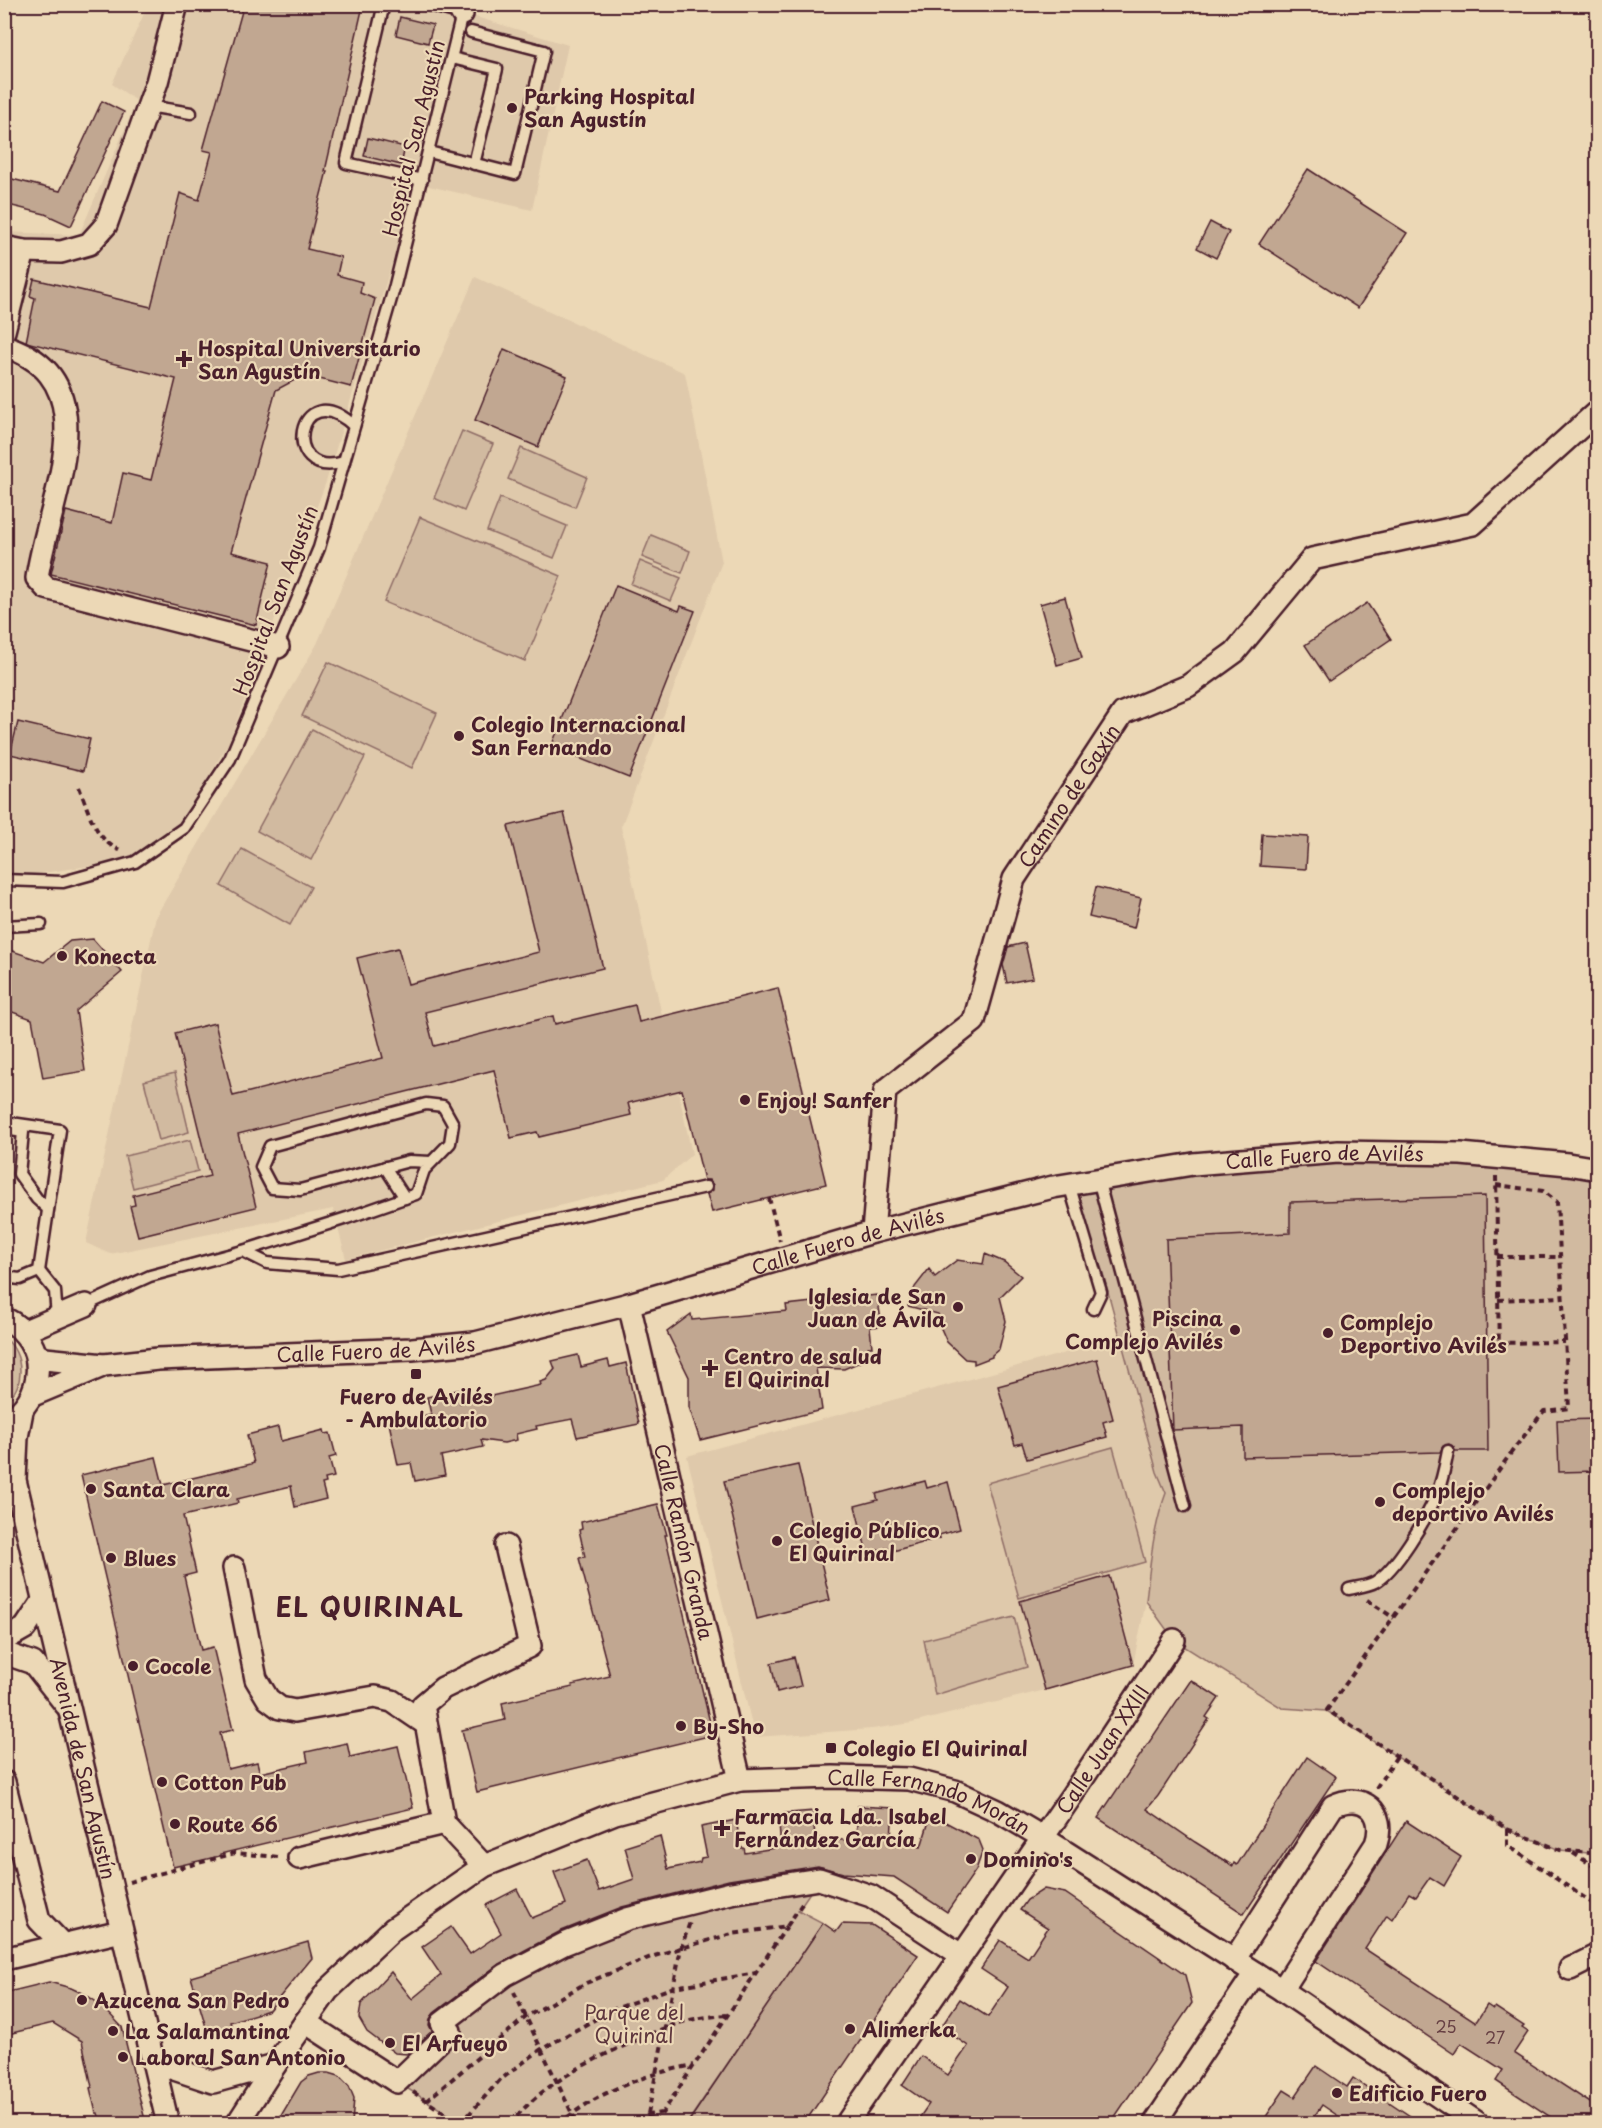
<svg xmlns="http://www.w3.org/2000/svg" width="1602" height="2128" font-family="'Playpen Sans',sans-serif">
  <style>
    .built { fill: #dfc9ab }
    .green { fill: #d1baa0; stroke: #8e6c66; stroke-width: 1.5 }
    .building { fill: #c1a791; stroke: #4a1f2b; stroke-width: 1.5 }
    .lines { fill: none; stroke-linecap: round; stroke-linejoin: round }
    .lane-casing { stroke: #4a1f2b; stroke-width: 15 }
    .street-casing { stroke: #4a1f2b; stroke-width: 26 }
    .path { stroke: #4a1f2b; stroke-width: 4; stroke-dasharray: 6 4.5; stroke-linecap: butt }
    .lane { stroke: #ecd8b6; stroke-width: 10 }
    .street { stroke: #ecd8b6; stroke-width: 21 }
    .poi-dot { fill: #4a1f2b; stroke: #ecd8b6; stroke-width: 2 }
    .labels { text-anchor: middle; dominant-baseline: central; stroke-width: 4.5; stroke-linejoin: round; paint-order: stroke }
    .number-label { font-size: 16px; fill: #684144 }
    .poi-label { font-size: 20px; font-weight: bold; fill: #4a1f2b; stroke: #ecd8b6; text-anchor: start }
    .street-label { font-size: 20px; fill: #4a1f2b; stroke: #ecd8b6 }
    .park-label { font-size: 20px; fill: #5e363d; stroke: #ecd8b6 }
    .district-label { font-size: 26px; font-weight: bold; letter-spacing: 1.5px; fill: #4a1f2b; stroke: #ecd8b6 }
  </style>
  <rect width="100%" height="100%" fill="#ecd8b6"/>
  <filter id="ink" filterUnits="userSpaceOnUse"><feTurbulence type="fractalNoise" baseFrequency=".0167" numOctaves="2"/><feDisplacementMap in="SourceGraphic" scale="12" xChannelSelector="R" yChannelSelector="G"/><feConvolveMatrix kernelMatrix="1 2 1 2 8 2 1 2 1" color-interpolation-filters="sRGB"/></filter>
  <g filter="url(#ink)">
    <!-- built -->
    <g class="built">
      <path d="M148 5H443L476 17 568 45 532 210 416 183 326 482 228 744 180 825 130 860 28 875 4 874V232L79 235 137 101 112 84Z"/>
      <path d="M475 277 685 373 722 562 621 827 692 1154 663 1180 346 1259 333 1209 110 1254 86 1243 156 916 317 644Z"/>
      <path d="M1120 1338 1157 1472 1166 1493 1160 1511 1151 1551 1146 1601 1133 1665 1045 1690 912 1723 872 1729 755 1737 687 1456Z"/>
    </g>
    <!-- green -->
    <g class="green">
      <path d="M462 431 493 444 464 511 434 498Z"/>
      <path d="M521 448 587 477 575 507 508 479Z"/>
      <path d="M500 498 567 526 554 558 487 531Z"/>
      <path d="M420 517 561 576 525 661 384 602Z"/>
      <path d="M651 535 690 551 682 573 642 557Z"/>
      <path d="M640 561 681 578 671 601 631 584Z"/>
      <path d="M328 662 437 713 412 768 302 716Z"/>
      <path d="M312 729 365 757 311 860 257 831Z"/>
      <path d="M242 849 311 887 290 925 221 886Z"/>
      <path d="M175 1073 189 1132 159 1140 144 1081Z"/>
      <path d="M190 1140 198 1171 133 1188 125 1156Z"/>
      <path d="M1338 1152 1597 1169V1854L1560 1850 1507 1829 1327 1711 1282 1708 1174 1640 1146 1601C1150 1564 1153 1528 1166 1493L1157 1472 1102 1270 1069 1184Z"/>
      <path d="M5 1338C24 1355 26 1386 5 1402Z"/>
      <path d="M1113 1447 1145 1562 1019 1598 987 1483Z"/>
      <path d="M1014 1617 1027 1667 935 1695 924 1640Z"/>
      <path d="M819 1879 798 1910 823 1923 687 2123H462L397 2082 442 2023 564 1944Z"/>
    </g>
    <!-- building -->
    <g class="building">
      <path d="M244 4H339L362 10 325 171H327L307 249 341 257 337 275 362 282 360 293 375 299 351 387 304 375 276 390 231 552 271 562 256 625 51 574 66 511 112 523 123 473 151 480 176 379 26 342 35 298 30 296 34 279 151 307 180 193 199 200 212 152 203 150Z"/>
      <path d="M400 17 433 25 428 43 396 35Z"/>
      <path d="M102 101 124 112 71 226 45 214 4 204V177L60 191Z"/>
      <path d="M368 138 405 147 401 165 364 156Z"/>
      <path d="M1308 169 1407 233 1358 308 1259 244Z"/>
      <path d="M1210 222 1229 232 1216 258 1197 248Z"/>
      <path d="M504 349 567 376 538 447 475 420Z"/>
      <path d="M616 585 679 611 681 606 695 611 629 778 551 747Z"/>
      <path d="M1065 597 1082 658 1057 665 1040 604Z"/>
      <path d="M1367 603 1391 639 1329 681 1305 645Z"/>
      <path d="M18 722 90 739 83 771 10 754Z"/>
      <path d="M564 813 603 968 425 1012 434 1046 553 1016 555 1024 635 1005 639 1022 778 988 826 1184 712 1212 707 1194 713 1190V1185L709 1180H704L682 1090 628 1103 631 1115 539 1137 537 1132 511 1138 494 1070 238 1134 256 1207 138 1236 130 1206 135 1205 133 1195 210 1176 175 1033 215 1023 233 1096 383 1058 357 958 398 948 408 984 539 952 508 826Z"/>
      <path d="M1262 834 1308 837 1306 869 1260 866Z"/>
      <path d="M1096 887 1141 898 1134 928 1089 917Z"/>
      <path d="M93 939 122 972 76 1011 85 1071 43 1078 32 1019 4 1009V948L44 962 70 941Z"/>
      <path d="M1025 943 1033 978 1007 983 1003 965 1008 947Z"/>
      <path d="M1485 1196 1488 1451H1455L1453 1446 1449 1444 1443 1446 1440 1452 1243 1457V1427L1173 1430 1166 1239 1290 1233V1202Z"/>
      <path d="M985 1254 1004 1262 1021 1276 1000 1297 1006 1321 999 1349 992 1355V1357L974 1364V1360L965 1359 947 1342 939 1324 938 1314 908 1306 915 1287 929 1269 935 1277 957 1260 983 1264Z"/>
      <path d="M877 1295 882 1326 870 1327 872 1347H868L860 1362 844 1369 816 1368 822 1410 700 1440 689 1407V1377L667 1332 691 1314 692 1320 787 1311 786 1305Z"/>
      <path d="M578 1355 581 1367 608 1360 610 1367 626 1363 639 1424 577 1437 572 1419 536 1426 537 1429 516 1434 517 1440 504 1443 481 1440 483 1447 441 1456 445 1475 415 1481 411 1463 398 1465 389 1423 431 1414 427 1397 458 1390 460 1403 541 1385 540 1382 546 1380 555 1369 552 1361Z"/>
      <path d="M1097 1359 1113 1419 1103 1422 1107 1437 1027 1459 1022 1443 1015 1445 998 1386Z"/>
      <path d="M1598 1419V1471L1559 1472 1557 1420Z"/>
      <path d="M278 1427 281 1441 324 1430 325 1434 330 1433 336 1456 329 1458 334 1477 325 1479 326 1483 322 1484 326 1499 295 1507 291 1486 237 1499 238 1503 183 1516 196 1573 184 1576 201 1650 213 1647 233 1730 220 1733 228 1769 257 1762 260 1773 308 1762 306 1752 347 1743 350 1757 398 1746 413 1808 220 1854V1856L173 1867 81 1475 156 1457 163 1485 251 1464 254 1463 247 1435Z"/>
      <path d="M798 1465 830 1600 757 1619 724 1481Z"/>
      <path d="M925 1481 927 1488 948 1482 960 1529 939 1535 940 1538 893 1551 892 1547 867 1553 855 1506 878 1500 876 1494Z"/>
      <path d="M658 1504 667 1535H665L713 1735 477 1792 462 1730 505 1720 502 1703 573 1687 572 1685 610 1676 579 1558 585 1557 579 1530 582 1529 581 1522Z"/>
      <path d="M1109 1576 1133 1665 1045 1690 1020 1601Z"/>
      <path d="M794 1657 801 1686 777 1692 771 1663Z"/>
      <path d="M1191 1680 1219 1698 1206 1717 1209 1719 1158 1796 1147 1809 1195 1842 1233 1866 1234 1863 1237 1865 1307 1757 1336 1777 1244 1914 1098 1818Z"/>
      <path d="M858 1806 893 1808 891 1838 921 1847 930 1818 934 1819 936 1817 979 1840 983 1850 976 1870 947 1912 894 1877 843 1873 818 1866 729 1880 622 1907 559 1932 499 1964 434 2013 430 2019 429 2025 432 2031 407 2054 395 2053 367 2032 359 2018 361 2004 391 1972 412 1999 441 1975 422 1947 451 1927 470 1954 501 1933 486 1905 517 1889 532 1918 566 1904 554 1872 587 1860 599 1891 634 1879 625 1847 660 1836 668 1869 700 1862 701 1858 707 1857 701 1827 736 1820 741 1848H744L745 1853 781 1847 778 1814 813 1811 815 1838 856 1841Z"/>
      <path d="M1406 1821 1461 1857 1444 1886 1430 1877 1416 1897 1409 1893 1392 1919 1387 1915 1365 1949 1476 2022 1487 2005 1493 2009 1495 2007 1524 2026 1522 2028 1528 2032 1514 2053 1598 2108V2124H1561L1496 2081 1503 2070 1461 2043 1454 2054 1316 1961Z"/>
      <path d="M1044 1889 1065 1893 1185 1975 1192 2003 1110 2124H915L929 2104 902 2085 921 2056 948 2075 968 2046 941 2027 960 1999 988 2017 1008 1987 981 1969 1000 1940 1028 1958 1048 1928 1020 1910 1027 1900Z"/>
      <path d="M823 1923 836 1932 842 1924 872 1925 918 1955 804 2124H687Z"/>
      <path d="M308 1942 312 1958 269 2010 230 2022 233 2031 214 2036 206 2027 191 1977Z"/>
      <path d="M49 1982 71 1988 86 1995 101 2005 122 2027 146 2124H101L98 2113H96L90 2088 92 2087 82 2041 53 2023 4 2035V1993Z"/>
      <path d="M1316 2066 1347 2087 1353 2078 1422 2124H1350L1322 2105 1309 2124H1261L1284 2090 1295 2097Z"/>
      <path d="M319 2073H329L339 2076 349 2086 354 2098 352 2124H276L301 2082 309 2076Z"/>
    </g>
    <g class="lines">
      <!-- lane casing -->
      <g class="lane-casing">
        <g id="lane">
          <path d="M384 4 346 163 422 180"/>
          <path d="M452 58 497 69 474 164"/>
          <path d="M148 106 191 113"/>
          <path d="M429 152 515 174 544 51 471 32"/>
          <path d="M344 462C279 482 296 372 354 426"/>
          <path d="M4 880 63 882 135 862 184 828 230 759 319 548 395 285 462 14 425 4"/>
          <path d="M4 926 41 924"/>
          <path d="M4 1122 60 1130 39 1271 20 1279 4 1277"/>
          <path d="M11 1130 23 1132 19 1174 37 1199 48 1209"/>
          <path d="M385 1167 405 1198"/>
          <path d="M1098 1179 1185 1506"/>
          <path d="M1069 1184 1101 1292 1093 1309"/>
          <path d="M243 1251 267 1263 338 1269 706 1187"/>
          <path d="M39 1271 55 1291 57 1318"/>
          <path d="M86 1305 150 1276 243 1251 347 1218 416 1194 424 1170 450 1143 453 1124 443 1106 426 1104 270 1146 261 1167 272 1188 300 1190 409 1161 431 1162"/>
          <path d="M1349 1589C1357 1587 1368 1586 1375 1582 1396 1570 1426 1519 1436 1496 1442 1482 1445 1467 1448 1451"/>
        </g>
      </g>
      <!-- street casing -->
      <g class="street-casing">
        <g id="street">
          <path d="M458 4 462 14"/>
          <path d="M4 247 24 251 61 252 89 244 106 225 157 82 177 4"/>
          <path d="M4 331 24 251"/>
          <path d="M4 346C113 379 47 502 37 578L46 588 278 647"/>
          <path id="s1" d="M873 1232 885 1091 974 1021 1014 879 1123 713 1188 686 1235 652 1312 559 1473 524 1598 411"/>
          <path id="s2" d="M629 1304 740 1780"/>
          <path d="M4 1318C50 1340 47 1400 4 1423"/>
          <path d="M23 1332 86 1305"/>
          <path id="s3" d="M36 1354 45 1359 104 1365 158 1359 412 1349 475 1343 629 1304 873 1232 1053 1187 1193 1164 1338 1152 1461 1154 1568 1164 1598 1169"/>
          <path d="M33 1395 100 1367"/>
          <path id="s4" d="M22 1411 17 1437 15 1480 168 2124"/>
          <path d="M234 1568 256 1679 268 1699 280 1708 295 1711 375 1697 392 1701 426 1724"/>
          <path d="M4 1640 25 1628 43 1601"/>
          <path d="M4 1653 33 1663 66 1705"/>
          <path d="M4 1782 39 1920 63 1945"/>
          <path d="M444 1823 423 1705 443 1688 530 1646 506 1546"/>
          <path d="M299 1858 444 1823 484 1866"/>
          <path d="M4 1959 121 1931"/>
          <path d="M1234 1960 1333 1806C1363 1791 1387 1812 1376 1844L1282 1990"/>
          <path d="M1570 1969 1598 1955"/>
          <path d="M305 2022 397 2082 450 2031 442 2023 505 1975 564 1944 627 1919 731 1893 819 1879 871 1896 961 1955"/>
          <path d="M153 2062 213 2082 275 2065"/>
          <path id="s5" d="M237 2124 275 2065 328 1990 393 1929 484 1866 615 1813 740 1780 833 1777 909 1779 955 1791 998 1811 1042 1837 1282 1990 1479 2124"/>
          <path id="s6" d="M846 2124 1072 1795 1174 1640"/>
          <path d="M1154 2124 1255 1973"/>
        </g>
      </g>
      <!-- path -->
      <g class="path">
        <path d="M79 787C88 809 95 841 120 850"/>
        <path d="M1496 1176 1499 1351"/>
        <path d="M1496 1185 1543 1191 1557 1202 1569 1408 1544 1411 1516 1446 1327 1710 1507 1829 1560 1850 1598 1854"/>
        <path d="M769 1198 780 1241"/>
        <path d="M1497 1257H1560"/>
        <path d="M1498 1300 1562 1297"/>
        <path d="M1498 1343 1565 1342"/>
        <path d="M1367 1600 1394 1618"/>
        <path d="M1376 1788 1397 1756"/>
        <path d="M1507 1829V1845L1598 1907"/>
        <path d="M1573 1853 1598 1869"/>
        <path d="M129 1882 235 1853 279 1857"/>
        <path d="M787 1926 804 1901"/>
        <path d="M514 1992 577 2124"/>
        <path d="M413 2092 461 2124"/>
        <path d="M426 2101 526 2017 586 1983 651 1957 681 1948 732 1934 787 1926 655 2124"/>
        <path d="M461 2123 500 2080 540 2050 612 2010 674 1987 756 1973"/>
        <path d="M510 2124C542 2084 589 2061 635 2041 654 2032 674 2023 695 2019 705 2017 716 2016 727 2015"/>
        <path d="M559 2124C599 2091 645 2074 694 2065"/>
        <path d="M627 2124 648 2115 661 2113"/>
        <path d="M646 2124 681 1948 690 1922"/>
      </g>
      <!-- lane -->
      <use href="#lane" class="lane"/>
      <!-- street -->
      <use href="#street" class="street"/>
    </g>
  </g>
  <!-- markers -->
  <g class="poi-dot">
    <circle cx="512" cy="108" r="6"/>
    <path d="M181 350h6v6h6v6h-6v6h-6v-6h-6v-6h6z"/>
    <circle cx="459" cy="736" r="6"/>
    <circle cx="62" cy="956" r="6"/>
    <circle cx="745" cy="1100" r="6"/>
    <circle cx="958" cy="1307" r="6"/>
    <circle cx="1235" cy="1330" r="6"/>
    <circle cx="1328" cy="1333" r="6"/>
    <path d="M707 1359h6v6h6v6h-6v6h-6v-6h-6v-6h6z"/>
    <rect x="410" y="1368" width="12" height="12" rx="3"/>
    <circle cx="91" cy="1489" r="6"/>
    <circle cx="1380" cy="1502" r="6"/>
    <circle cx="777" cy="1541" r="6"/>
    <circle cx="111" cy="1558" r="6"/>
    <circle cx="133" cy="1666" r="6"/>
    <circle cx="681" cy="1726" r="6"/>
    <rect x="825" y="1742" width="12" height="12" rx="3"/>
    <circle cx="162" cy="1782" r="6"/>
    <circle cx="175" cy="1824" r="6"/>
    <path d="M719 1819h6v6h6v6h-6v6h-6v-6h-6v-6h6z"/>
    <circle cx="971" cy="1859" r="6"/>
    <circle cx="82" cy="2000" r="6"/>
    <circle cx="850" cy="2029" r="6"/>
    <circle cx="113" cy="2031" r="6"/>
    <circle cx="390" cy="2043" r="6"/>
    <circle cx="123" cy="2057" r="6"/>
    <circle cx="1337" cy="2093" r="6"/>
  </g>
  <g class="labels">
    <!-- number labels -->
    <g class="number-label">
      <text x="1446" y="2026">25</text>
      <text x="1495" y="2037">27</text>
    </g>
    <!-- poi labels -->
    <g class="poi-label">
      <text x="524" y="96">Parking Hospital<tspan x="524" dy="23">San Agustín</tspan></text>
      <text x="198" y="348">Hospital Universitario<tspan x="198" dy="23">San Agustín</tspan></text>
      <text x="471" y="724">Colegio Internacional<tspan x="471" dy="23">San Fernando</tspan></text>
      <text x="74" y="956">Konecta</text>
      <text x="757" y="1100">Enjoy! Sanfer</text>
      <text x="946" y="1296" text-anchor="end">Iglesia de San<tspan x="946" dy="23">Juan de Ávila</tspan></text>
      <text x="1223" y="1318" text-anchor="end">Piscina<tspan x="1223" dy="23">Complejo Avilés</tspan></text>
      <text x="1340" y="1322">Complejo<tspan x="1340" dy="23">Deportivo Avilés</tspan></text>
      <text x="724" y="1356">Centro de salud<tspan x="724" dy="23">El Quirinal</tspan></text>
      <text x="416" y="1396" text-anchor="middle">Fuero de Avilés<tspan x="416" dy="23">- Ambulatorio</tspan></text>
      <text x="103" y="1489">Santa Clara</text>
      <text x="1392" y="1490">Complejo<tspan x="1392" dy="23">deportivo Avilés</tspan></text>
      <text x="789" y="1530">Colegio Público<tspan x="789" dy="23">El Quirinal</tspan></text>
      <text x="123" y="1558">Blues</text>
      <text x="145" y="1666">Cocole</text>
      <text x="693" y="1726">By-Sho</text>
      <text x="843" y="1748">Colegio El Quirinal</text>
      <text x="174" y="1782">Cotton Pub</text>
      <text x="734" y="1816">Farmacia Lda. Isabel<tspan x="734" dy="23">Fernández García</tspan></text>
      <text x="187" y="1824">Route 66</text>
      <text x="983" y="1859">Domino's</text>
      <text x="94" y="2000">Azucena San Pedro</text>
      <text x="862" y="2029">Alimerka</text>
      <text x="125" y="2031">La Salamantina</text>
      <text x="402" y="2043">El Arfueyo</text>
      <text x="135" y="2057">Laboral San Antonio</text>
      <text x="1349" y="2093">Edificio Fuero</text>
    </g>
    <!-- street labels -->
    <g class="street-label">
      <text transform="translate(413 138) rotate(-76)">Hospital San Agustín</text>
      <text transform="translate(275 600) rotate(-69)">Hospital San Agustín</text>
      <text stroke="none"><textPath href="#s1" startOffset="502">Camino de Gaxín</textPath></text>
      <text stroke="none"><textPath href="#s3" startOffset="1314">Calle Fuero de Avilés</textPath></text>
      <text stroke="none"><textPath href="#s3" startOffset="828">Calle Fuero de Avilés</textPath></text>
      <text stroke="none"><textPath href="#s3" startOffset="342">Calle Fuero de Avilés</textPath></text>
      <text stroke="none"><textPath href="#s2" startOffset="244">Calle Ramón Granda</textPath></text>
      <text stroke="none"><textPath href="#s6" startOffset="454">Calle Juan XXIII</textPath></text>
      <text stroke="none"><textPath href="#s4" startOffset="366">Avenida de San Agustín</textPath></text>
      <text stroke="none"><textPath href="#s5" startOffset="826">Calle Fernando Morán</textPath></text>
    </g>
    <!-- park labels -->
    <g class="park-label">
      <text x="634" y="2012">Parque del<tspan x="634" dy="23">Quirinal</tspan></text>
    </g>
    <!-- district labels -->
    <g class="district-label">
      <text x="370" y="1606">EL QUIRINAL</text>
    </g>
  </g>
  <!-- margin -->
  <rect width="1602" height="2128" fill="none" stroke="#ecd8b6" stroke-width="24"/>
  <rect x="12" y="12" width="1578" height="2104" fill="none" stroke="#4a1f2b" stroke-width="2" filter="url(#ink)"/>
</svg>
